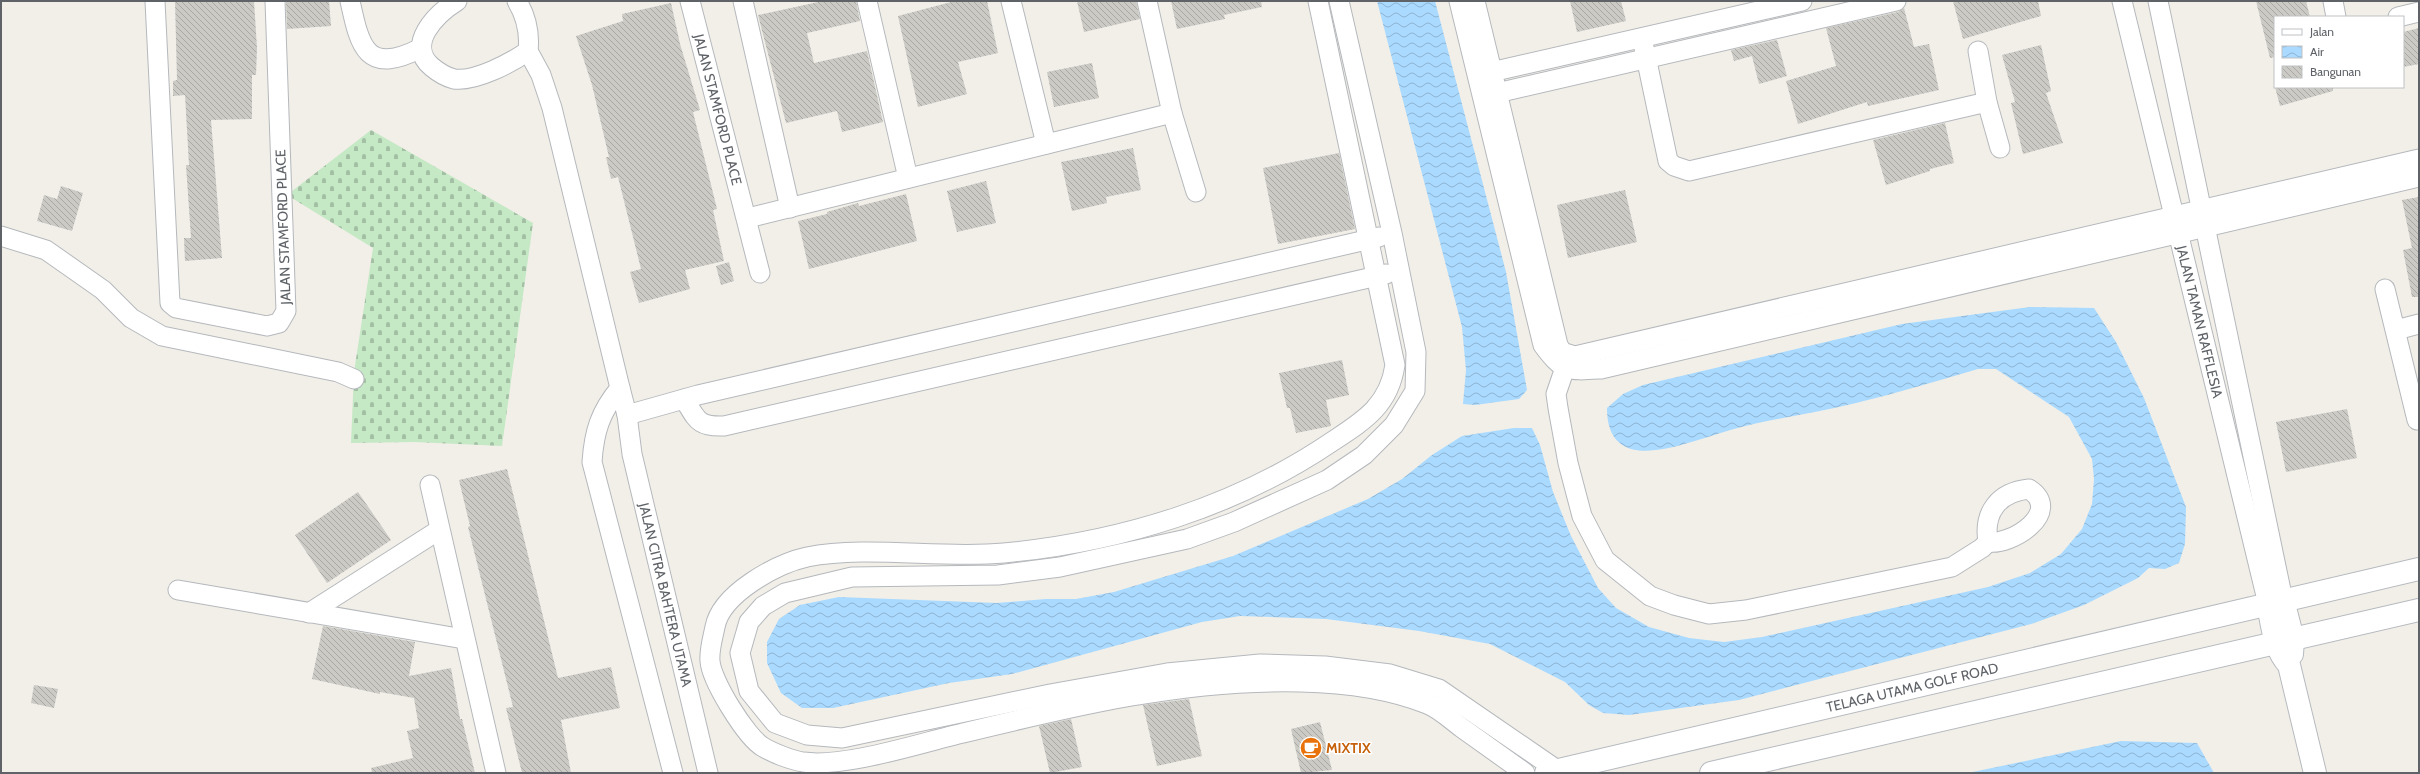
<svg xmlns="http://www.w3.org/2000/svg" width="2420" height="774" font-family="Cabin,sans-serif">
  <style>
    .cemetery { fill: url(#cemetery-stones) }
    .water { fill: url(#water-waves) }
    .building { fill: url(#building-back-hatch) }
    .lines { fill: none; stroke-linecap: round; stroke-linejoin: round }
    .street-casing { stroke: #b5b8bc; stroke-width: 21 }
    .secondary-casing { stroke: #b6babf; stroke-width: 24 }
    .street { stroke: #fff; stroke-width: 19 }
    .secondary { stroke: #fff; stroke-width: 22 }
    .labels { text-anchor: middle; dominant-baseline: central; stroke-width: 3; stroke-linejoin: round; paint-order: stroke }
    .street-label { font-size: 14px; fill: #5f6368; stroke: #fff }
    .food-label { font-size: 14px; font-weight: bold; fill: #c56008; stroke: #fff; text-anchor: start }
  </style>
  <defs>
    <pattern id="cemetery-stones" width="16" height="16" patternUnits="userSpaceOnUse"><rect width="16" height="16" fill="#c5e8c5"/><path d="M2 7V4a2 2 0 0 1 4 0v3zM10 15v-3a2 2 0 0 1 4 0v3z" fill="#a3c0a4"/></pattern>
    <pattern id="water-waves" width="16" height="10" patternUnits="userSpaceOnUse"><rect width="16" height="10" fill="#aadaff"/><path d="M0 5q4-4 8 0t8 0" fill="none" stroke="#8eb4d2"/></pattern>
    <pattern id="building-back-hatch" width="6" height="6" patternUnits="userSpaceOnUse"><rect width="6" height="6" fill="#cccac5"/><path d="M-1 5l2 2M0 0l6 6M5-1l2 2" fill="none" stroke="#a9a8a4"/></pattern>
  </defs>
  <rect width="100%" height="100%" fill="#f1efe8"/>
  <!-- cemetery -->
  <path class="cemetery" d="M371 130 533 223 502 446 415 442 351 443 354 372 373 248 287 195Z"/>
  <!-- water -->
  <g class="water">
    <path d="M1377 1H1435L1506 272 1527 390 1519 399 1475 405 1463 404 1466 370 1462 327Z"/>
    <path d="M2030 307 2094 308 2116 342 2144 398 2186 507 2185 544 2179 563 2165 569 2149 568 2138 578 2084 605 2031 624 1739 700 1629 715 1603 713 1589 705 1565 682 1490 644 1419 631 1326 619 1240 616 1202 622 1012 674 949 683 833 708H802L781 693 767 663V642L779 619 800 605 839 597 997 603 1046 599H1076L1114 592 1233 556 1368 499 1402 479 1432 455 1462 436 1514 428H1532L1540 445 1553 492 1571 536 1598 588 1616 608 1649 627 1689 638 1724 642 1762 637 1988 587 2030 573 2061 554 2082 529 2092 504 2094 479 2092 459 2069 417 1996 369H1978C1937 381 1897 393 1856 403 1816 413 1774 418 1734 429 1707 436 1658 457 1631 449 1612 443 1607 426 1607 408L1623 394 1643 385 1902 324Z"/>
    <path d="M2121 741 2197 743 2214 773H1968Z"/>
  </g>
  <!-- building -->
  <g class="building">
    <path d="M175 1H254L257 48 256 75H252V119L211 120 222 258 185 261 184 238H191L186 165H189L185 95 173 96V81L177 80Z"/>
    <path d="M286 1H329L331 26 287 29Z"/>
    <path d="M823 1H856L860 21 807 33 814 63 867 51 883 122 842 132 837 111 786 123 758 15Z"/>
    <path d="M955 1H987L998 53 958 62 967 94 918 107 898 16Z"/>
    <path d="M1077 1H1136L1140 19 1084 32Z"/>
    <path d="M1171 1H1261L1262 7 1224 15 1225 19 1177 29Z"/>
    <path d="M1570 1H1621L1626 21 1577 32Z"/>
    <path d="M1953 1H2038L2041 16 1963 39Z"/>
    <path d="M2256 1H2306L2310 17H2275V57L2270 58Z"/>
    <path d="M671 3 680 44 700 110 693 112 717 209 713 210 724 261 685 270 690 289 639 303 630 272 641 269 618 177 611 179 606 157H609L592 85 576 36 623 21 622 14Z"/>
    <path d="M1904 8 1914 47 1929 44 1939 90 1868 106 1867 102 1798 124 1786 81 1836 66 1826 28 1898 12Z"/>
    <path d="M2419 28V64L2403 67V32Z"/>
    <path d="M1777 40 1787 76 1759 84 1752 56 1734 61 1731 50Z"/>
    <path d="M2041 45 2051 91 2046 93 2063 143 2023 154 2011 103 2015 102 2002 55Z"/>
    <path d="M1092 63 1099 98 1054 107 1047 72Z"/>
    <path d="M2275 87H2333V91L2280 106Z"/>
    <path d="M1945 123 1954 163 1930 169V171L1886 185 1873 140Z"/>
    <path d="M1133 148 1141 190 1106 197 1107 203 1072 211 1061 162Z"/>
    <path d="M1339 153 1355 229 1278 244 1263 168Z"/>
    <path d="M986 181 996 223 957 232 947 191Z"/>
    <path d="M61 186 83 193 72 231 37 221 44 195 57 199Z"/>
    <path d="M1625 190 1637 242 1568 258 1557 205Z"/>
    <path d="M906 194 917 241 809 269 798 221 827 214V212L858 203 859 206Z"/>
    <path d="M2419 197V297H2412L2403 250 2412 248 2402 200Z"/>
    <path d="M729 262 734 281 721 285 716 266Z"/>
    <path d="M1342 360 1349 395 1326 400 1331 426 1296 433 1290 408H1287L1279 373Z"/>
    <path d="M2347 409 2357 458 2286 472 2276 422Z"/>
    <path d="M507 469 558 678 611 667 620 708 561 720 571 773H522L506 708 513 707 468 527 470 526 459 480Z"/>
    <path d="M358 492 391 540 327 583 295 535Z"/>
    <path d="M323 626 415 642 409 676 451 668 460 719H462L475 773H372L371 768 413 758 407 731 419 728 414 698 380 692V694L312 679Z"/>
    <path d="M34 685 58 689 54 708 31 703Z"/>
    <path d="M1189 699 1202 756 1157 766 1143 705Z"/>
    <path d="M1071 719 1082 767 1050 773 1039 726Z"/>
    <path d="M1320 722 1332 770 1301 773 1291 729Z"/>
  </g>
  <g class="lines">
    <!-- street casing -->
    <g class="street-casing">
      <g id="street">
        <path d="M155 1 170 303 176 308 267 326 279 323 286 311 275 1"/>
        <path d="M350 1C360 47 366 76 421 48"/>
        <path d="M457 1C436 14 405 45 432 67 438 72 446 77 454 79 475 82 511 63 528 51 530 33 526 16 517 1"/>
        <path id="s1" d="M690 1 760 273"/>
        <path d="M743 1 790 208"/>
        <path d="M867 1 908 178"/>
        <path d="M1011 1 1046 144"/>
        <path d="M1147 1 1172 113 1196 192"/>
        <path d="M1318 1 1395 365C1389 405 1365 420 1333 441 1236 507 1120 542 1004 553 940 559 868 545 807 557 776 564 721 594 715 627 713 637 709 650 710 661 711 680 746 737 763 747 773 753 791 760 803 762 845 768 920 743 963 733 1074 706 1186 679 1301 682 1343 683 1387 688 1427 704 1440 709 1451 720 1462 728 1483 743 1504 758 1525 773"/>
        <path d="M1339 1 1392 233 1416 352 1415 391 1394 425 1364 455 1327 480 1234 522 1187 539 1060 567 998 575 852 577 785 593 763 606 749 622 740 653 749 691 775 723 807 735 842 738 1050 694 1167 673 1260 664 1325 666 1390 674 1439 689 1557 770"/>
        <path d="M1459 1 1543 345C1563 372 1568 371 1601 369L2419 177"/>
        <path d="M1475 1 1558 345 1562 352 1575 356 2419 159"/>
        <path id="s2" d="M2122 1 2268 604"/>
        <path d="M2158 1 2283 600"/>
        <path d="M2333 1 2336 17"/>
        <path d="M2398 17 2419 12"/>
        <path d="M1642 38 1668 161 1674 166 1689 171 1987 102"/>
        <path d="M528 51 541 75 552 108 620 388"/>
        <path d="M1978 51 1987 102 2000 148"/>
        <path d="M1478 75 1802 1"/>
        <path d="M1484 96 1896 1"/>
        <path d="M748 218 1172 113"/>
        <path d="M1 236 46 250 103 290 131 318 162 336 338 372 354 379"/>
        <path d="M2385 289 2417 420"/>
        <path d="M2396 330 2419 324"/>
        <path d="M1569 356 1556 394 1558 408 1568 463 1582 516 1605 560 1650 596 1674 605 1709 614 1746 610 1952 567 1982 548 1988 542"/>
        <path d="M684 399C697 419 697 427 724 426L1386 274"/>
        <path d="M627 415 698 395 1379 237"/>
        <path d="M430 485 496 773"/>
        <path d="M2029 489C2064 512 2011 546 1988 542 1983 512 1999 492 2029 489Z"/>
        <path d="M178 590 464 639"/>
        <path d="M309 613 439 530"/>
        <path id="s3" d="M673 773 592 462C594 432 600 412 620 388L627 415 632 454 708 773"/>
      </g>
    </g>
    <!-- secondary casing -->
    <g class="secondary-casing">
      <g id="secondary">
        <path d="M2283 600 2293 639 2292 654"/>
        <path d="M2268 604C2272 625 2274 649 2289 665L2315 773"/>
        <path id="s4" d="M1546 773 2419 569"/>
        <path d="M1711 773 2419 610"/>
      </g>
    </g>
    <!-- street -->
    <use href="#street" class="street"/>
    <!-- secondary -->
    <use href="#secondary" class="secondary"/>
  </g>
  <!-- icons -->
  <defs>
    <g id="cafe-disc" transform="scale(1.15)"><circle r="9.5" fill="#e8710a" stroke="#fff"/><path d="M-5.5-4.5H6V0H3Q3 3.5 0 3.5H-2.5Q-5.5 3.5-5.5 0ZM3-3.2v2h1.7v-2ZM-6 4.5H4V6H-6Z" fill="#fff"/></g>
  </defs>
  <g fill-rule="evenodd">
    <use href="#cafe-disc" x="1311" y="748"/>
  </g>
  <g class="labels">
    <!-- street labels -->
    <g class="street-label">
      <text stroke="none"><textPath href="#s1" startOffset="112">JALAN STAMFORD PLACE</textPath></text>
      <text transform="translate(283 227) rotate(-92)">JALAN STAMFORD PLACE</text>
      <text stroke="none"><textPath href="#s2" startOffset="330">JALAN TAMAN RAFFLESIA</textPath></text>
      <text stroke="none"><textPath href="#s3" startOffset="614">JALAN CITRA BAHTERA UTAMA</textPath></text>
      <text stroke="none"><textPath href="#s4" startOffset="376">TELAGA UTAMA GOLF ROAD</textPath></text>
    </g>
    <!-- food labels -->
    <g class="food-label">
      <text x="1326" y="748">MIXTIX</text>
    </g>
  </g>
  <!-- border -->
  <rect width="2420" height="774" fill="none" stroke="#5f6368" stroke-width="4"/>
  <!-- legend -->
  <rect x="2274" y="16" width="130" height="72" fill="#ffffff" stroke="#bfc1c3"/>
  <rect x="2282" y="29" width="20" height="6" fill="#ffffff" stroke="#bfc1c3"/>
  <text x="2310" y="36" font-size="12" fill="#5f6368">Jalan</text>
  <rect x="2282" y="46" width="20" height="12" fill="url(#water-waves)" stroke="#bfc1c3"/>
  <text x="2310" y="56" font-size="12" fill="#5f6368">Air</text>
  <rect x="2282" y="66" width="20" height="12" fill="url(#building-back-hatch)" stroke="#bfc1c3"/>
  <text x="2310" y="76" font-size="12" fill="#5f6368">Bangunan</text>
</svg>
